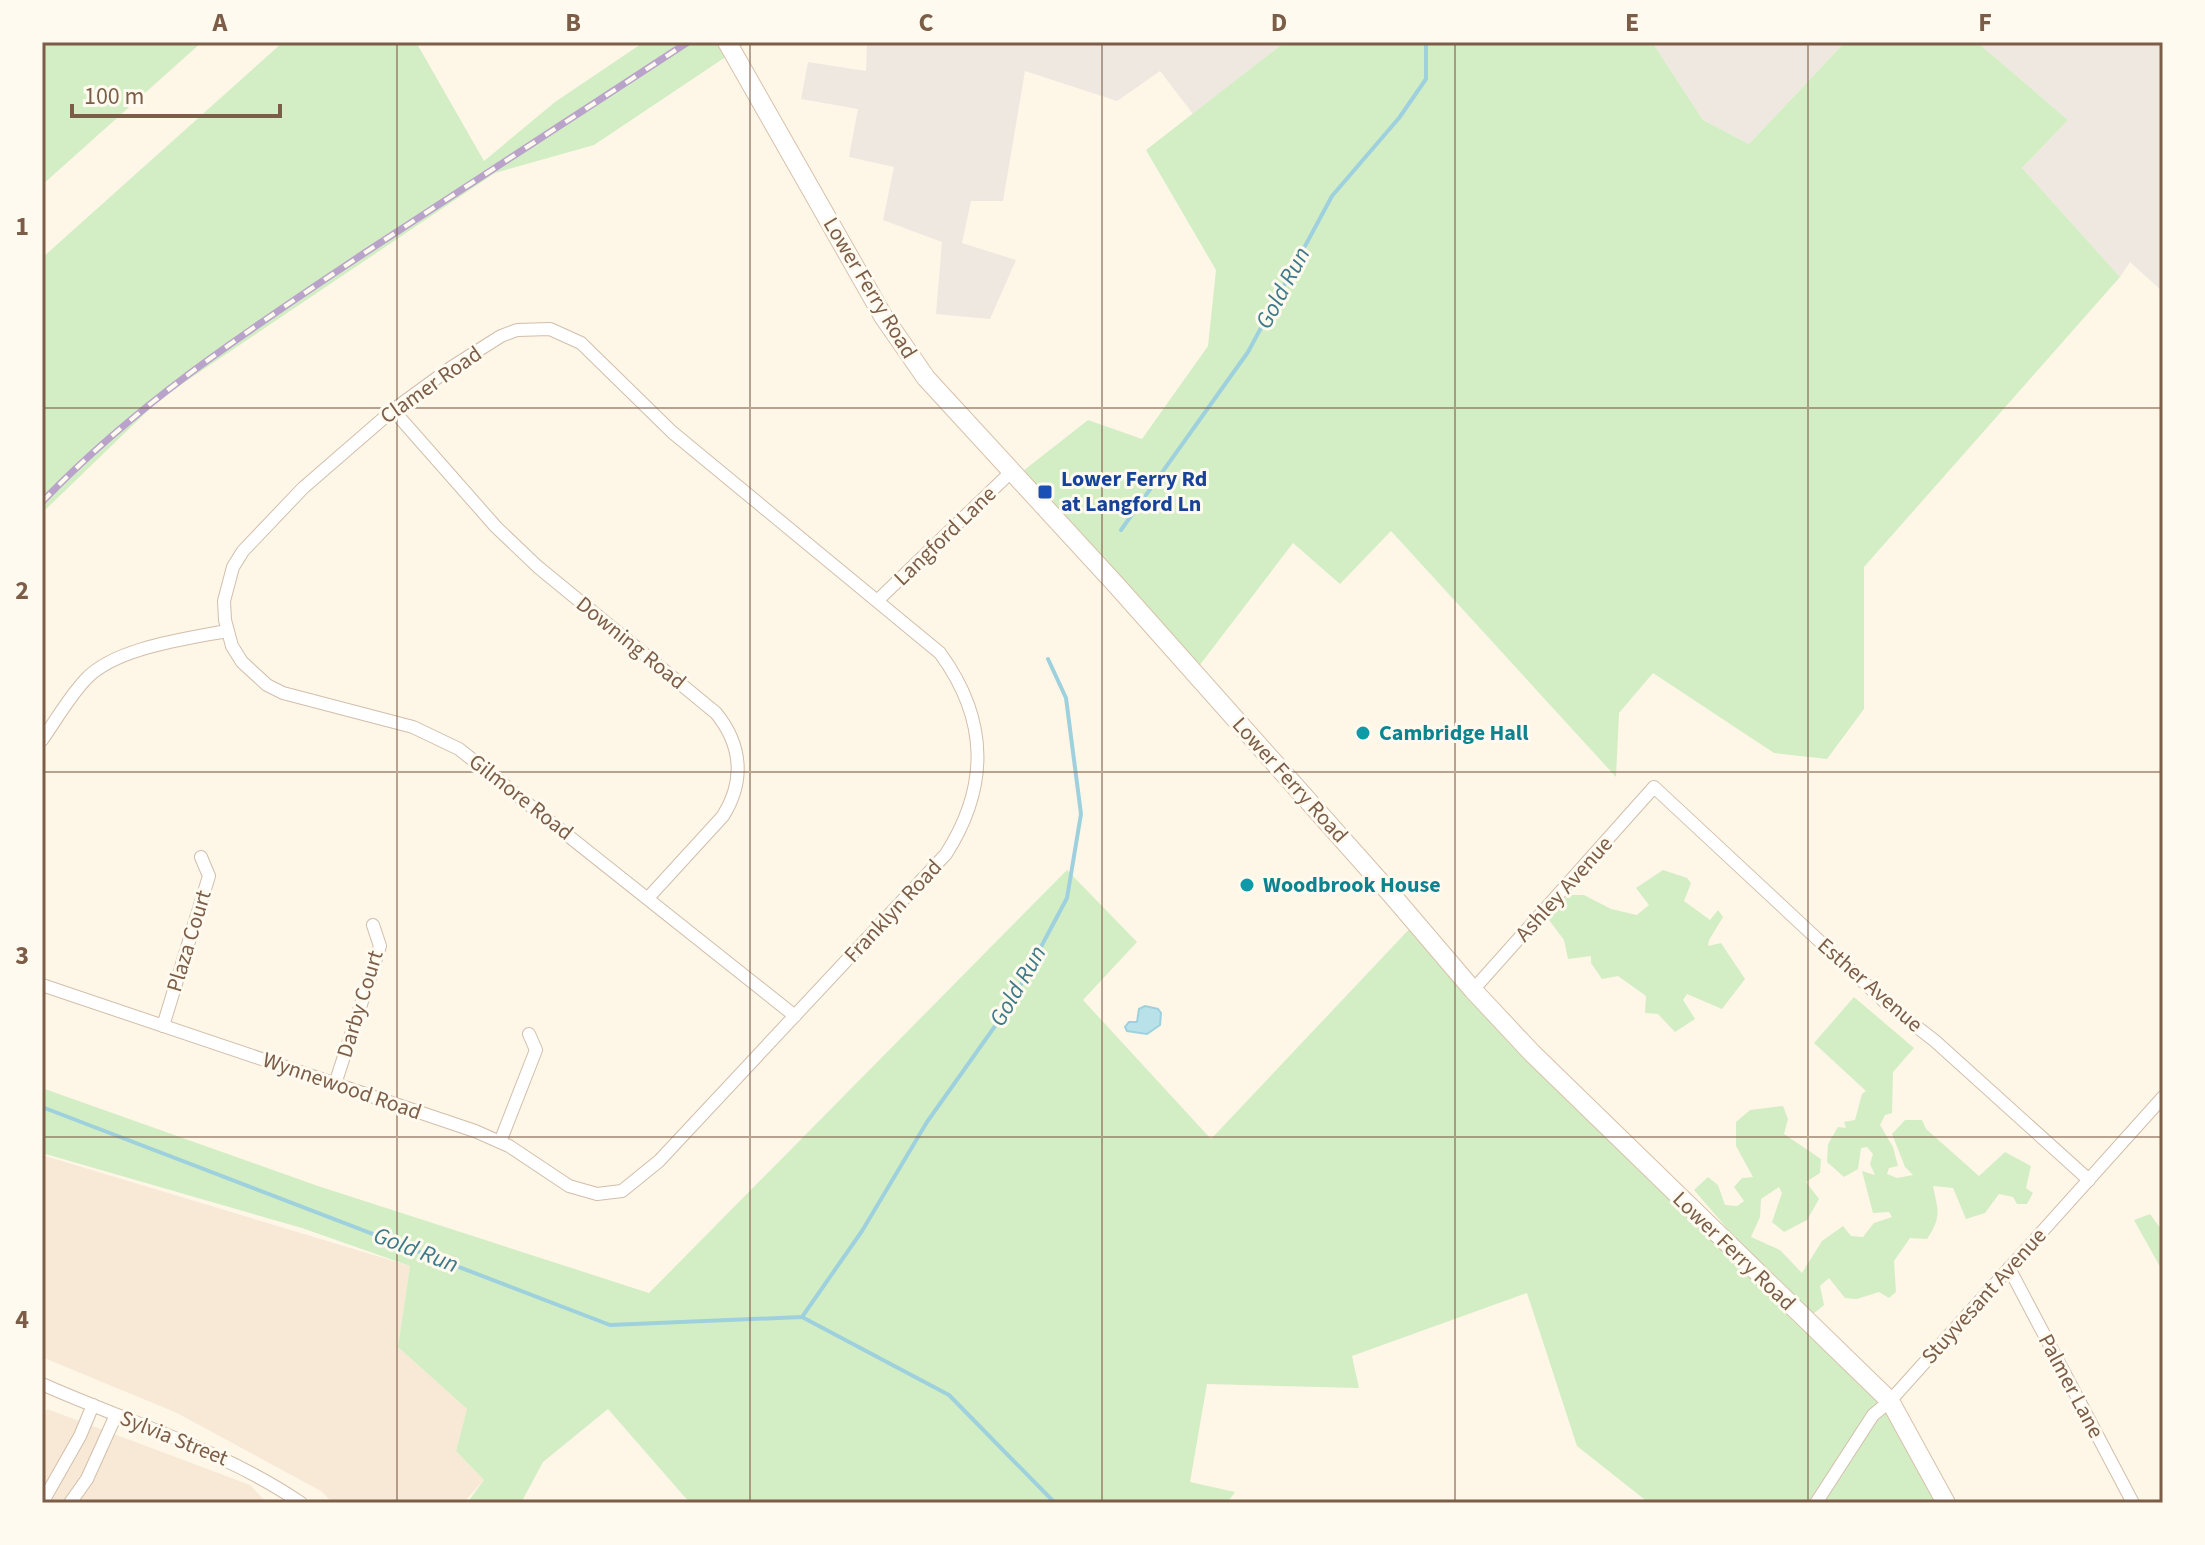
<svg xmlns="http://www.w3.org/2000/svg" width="2205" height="1545" font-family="'Source Sans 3',sans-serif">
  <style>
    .residential { fill: #f7e9d5 }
    .industrial { fill: #efe8e1 }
    .green { fill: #d3eec4 }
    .water { fill: #b9e1ea; stroke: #9ed1dd; stroke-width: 2 }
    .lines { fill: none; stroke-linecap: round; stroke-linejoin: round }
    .stream { stroke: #9ed1dd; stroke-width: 4 }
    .street-casing { stroke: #d2beab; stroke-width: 14 }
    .secondary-casing { stroke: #d8c1aa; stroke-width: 20 }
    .street { stroke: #fff; stroke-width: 12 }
    .secondary { stroke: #fff; stroke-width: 18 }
    .rail-casing { stroke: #baa3ca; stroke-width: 7 }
    .rail { stroke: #fffaef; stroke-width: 4; stroke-dasharray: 12; stroke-linecap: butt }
    .grid { fill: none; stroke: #7b5d48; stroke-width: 2; stroke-opacity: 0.55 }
    .transit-dot { fill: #1a4fb4; stroke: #fffaef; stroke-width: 3 }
    .culture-dot { fill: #0f9aa8; stroke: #fffaef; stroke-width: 3 }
    .labels { text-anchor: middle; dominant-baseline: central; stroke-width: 6; stroke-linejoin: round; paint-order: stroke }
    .street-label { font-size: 22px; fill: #7b5d48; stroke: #fffaef }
    .transit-label { font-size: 22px; font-weight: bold; fill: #164399; stroke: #fffaef; text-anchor: start }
    .culture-label { font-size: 22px; font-weight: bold; fill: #0d838f; stroke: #fffaef; text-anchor: start }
    .water-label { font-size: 24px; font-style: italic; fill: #3d7989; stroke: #fffaef }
    .neatline { fill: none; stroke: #7b5d48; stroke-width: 3 }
    .grid-label { font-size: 26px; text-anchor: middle; font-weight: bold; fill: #7b5d48 }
  </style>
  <rect width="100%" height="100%" fill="#fef6e7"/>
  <!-- residential -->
  <g class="residential">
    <path d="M42 1155 410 1266 398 1347 467 1409 456 1451 484 1480 463 1503H333L321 1491 177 1413 42 1357Z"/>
    <path d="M47 1409 250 1485 267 1503H42V1418Z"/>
  </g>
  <!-- industrial -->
  <g class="industrial">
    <path d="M867 42H1285L1193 114 1160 71 1117 101 1025 71 1003 201H971L962 243 1016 260 990 319 936 314 942 242 883 220 894 167 849 157 858 109 801 99 808 62 866 71Z"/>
    <path d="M1652 42H1845L1749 144 1703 120Z"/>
    <path d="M1977 42H2163V292L2130 262 2120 277 2022 168 2068 120Z"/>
  </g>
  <!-- green -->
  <g class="green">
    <path d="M42 42H202L42 185Z"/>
    <path d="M283 42H416L484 161 555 102 644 42H748L594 145 495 173 161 398 42 513V258Z"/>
    <path d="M1285 42H1652L1703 120 1749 144 1845 42H1977L2068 120 2022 168 2120 277 1864 567V709L1827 759 1774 753 1653 673 1619 713 1616 777 1391 531 1340 584 1293 543 1196 670 1014 478 1088 420 1142 439 1208 346 1216 270 1146 150Z"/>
    <path d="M1067 870 1137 942 1083 1000 1211 1139 1415 923 1891 1416 1943 1503H1649L1577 1446 1527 1293 1352 1356 1359 1388 1207 1384 1190 1482 1235 1492 1227 1503H690L608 1409 543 1462 521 1503H467L484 1480 456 1451 467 1409 398 1347 410 1266 302 1228 42 1153V1088L318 1186 649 1293Z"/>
    <path d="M1663 870 1687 878 1691 883 1684 901 1710 920 1718 910 1723 917 1709 940 1708 946 1721 943 1745 979 1722 1009 1687 994 1683 1000 1695 1019 1675 1032 1658 1014 1645 1013 1646 996 1618 976 1602 979 1591 963V956L1568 959 1564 940 1549 920 1567 895H1584L1611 909 1637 915 1649 905 1636 888Z"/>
    <path d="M1854 997 1914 1048 1893 1072 1892 1113 1885 1115 1880 1125 1893 1147 1898 1166 1889 1168 1887 1174 1897 1178 1913 1175 1905 1167 1892 1134 1905 1120H1922L1926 1129 1979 1176 2005 1152 2031 1166 2026 1188 2033 1193 2027 1204H2017L2013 1197 1999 1194 1985 1213 1966 1219 1953 1188 1933 1186C1938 1211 1942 1216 1927 1239L1910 1238 1894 1261 1896 1292 1889 1298 1879 1292 1857 1299 1845 1298 1829 1278 1820 1286 1824 1305 1806 1320 1694 1190 1708 1177 1718 1185 1725 1205 1737 1206 1744 1201 1734 1187 1742 1178 1753 1177 1736 1146V1122L1750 1110 1783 1106 1788 1119 1784 1134 1821 1159 1820 1173 1806 1182 1819 1199 1807 1220 1784 1232 1772 1222 1782 1193 1779 1187 1761 1199 1760 1217 1751 1237 1780 1250 1802 1273 1822 1241 1843 1226 1851 1236 1863 1237 1874 1223 1892 1217 1889 1212 1873 1213 1862 1171 1875 1175 1870 1164 1873 1154 1867 1147 1861 1148 1858 1169 1844 1177 1827 1162 1828 1144 1838 1127 1846 1128 1844 1122 1855 1120 1862 1094 1866 1091 1814 1043Z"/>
    <path d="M2150 1214 2163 1232V1272L2134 1220Z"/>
  </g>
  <!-- water -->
  <path class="water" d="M1145 1006 1158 1009 1161 1013 1160 1025 1147 1034 1127 1031 1125 1027 1129 1022H1137L1139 1009Z"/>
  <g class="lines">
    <!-- stream -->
    <g class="stream">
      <path d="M1121 530 1248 352 1332 196 1399 118 1426 79V42"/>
      <path d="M42 1107 610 1325 802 1317 949 1395 1055 1503"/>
      <path d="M802 1317 862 1231 927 1122 1010 1005 1067 898 1081 814 1066 698 1048 659"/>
    </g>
    <!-- street casing -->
    <g class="street-casing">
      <g id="street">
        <path d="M393 410 496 527 538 567 716 713C742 745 745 781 723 816L648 898"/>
        <path d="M878 600 1011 472"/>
        <path d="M42 740C56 720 69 697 86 679 115 648 185 639 227 631"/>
        <path d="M42 985 475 1131 509 1146 569 1186 597 1194 622 1191 659 1161 946 854C990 785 988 719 940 653L672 432 581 343 550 329 517 330 501 336 452 367 393 410 303 488 243 551 233 567 224 601 225 620 232 646 242 662 267 685 283 693 413 727 459 749 795 1016"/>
        <path d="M1473 990 1654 787 1886 1003 1935 1041 2089 1180"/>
        <path d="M163 1026 209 876 201 857"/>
        <path d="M335 1084 380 946 373 925"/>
        <path d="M500 1142 536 1050 529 1034"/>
        <path d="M2009 1268 2133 1503"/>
        <path d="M42 1384C129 1423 222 1449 301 1503"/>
        <path d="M42 1503 80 1436 93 1405"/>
        <path d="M70 1503 87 1479 116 1415"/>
        <path d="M1816 1503 1873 1415 1890 1401 2163 1097"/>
      </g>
    </g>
    <!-- secondary casing -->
    <g class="secondary-casing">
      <path id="secondary" d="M727 42 883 316 926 378 1118 587 1391 894 1473 990 1532 1053 1890 1401 1946 1503"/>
    </g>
    <!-- street -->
    <use href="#street" class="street"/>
    <!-- secondary -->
    <use href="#secondary" class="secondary"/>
    <!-- rail casing -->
    <g class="rail-casing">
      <path id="rail" d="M42 502C138 402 249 330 363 254 471 183 580 113 688 42"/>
    </g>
    <!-- rail -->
    <use href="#rail" class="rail"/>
  </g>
  <!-- grid -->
  <path class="grid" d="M397 42V1503M750 42V1503M1102 42V1503M1455 42V1503M1808 42V1503M42 408H2163M42 772H2163M42 1137H2163"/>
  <!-- markers -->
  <rect class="transit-dot" x="1037" y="484" width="16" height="16" rx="4"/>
  <g class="culture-dot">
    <circle cx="1363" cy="733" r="8"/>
    <circle cx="1247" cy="885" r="8"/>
  </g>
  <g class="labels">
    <!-- street labels -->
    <g class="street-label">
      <text transform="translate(870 288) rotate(59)">Lower Ferry Road</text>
      <text transform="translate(431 385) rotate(-35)">Clamer Road</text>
      <text transform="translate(945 536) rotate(-44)">Langford Lane</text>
      <text transform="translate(631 643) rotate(39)">Downing Road</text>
      <text transform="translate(1290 780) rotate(48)">Lower Ferry Road</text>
      <text transform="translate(521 797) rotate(38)">Gilmore Road</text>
      <text transform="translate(1564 889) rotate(-48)">Ashley Avenue</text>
      <text transform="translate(893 911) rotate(-47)">Franklyn Road</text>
      <text transform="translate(189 941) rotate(-73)">Plaza Court</text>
      <text transform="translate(1870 985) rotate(41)">Esther Avenue</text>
      <text transform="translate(360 1004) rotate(-73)">Darby Court</text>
      <text transform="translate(342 1086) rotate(19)">Wynnewood Road</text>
      <text transform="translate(1734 1251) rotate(44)">Lower Ferry Road</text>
      <text transform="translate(1984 1296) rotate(-48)">Stuyvesant Avenue</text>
      <text transform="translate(2071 1386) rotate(62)">Palmer Lane</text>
      <text transform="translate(174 1438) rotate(22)">Sylvia Street</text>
    </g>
    <!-- transit labels -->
    <g class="transit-label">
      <text x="1061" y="479">Lower Ferry Rd<tspan x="1061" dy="25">at Langford Ln</tspan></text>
    </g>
    <!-- culture labels -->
    <g class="culture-label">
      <text x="1379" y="733">Cambridge Hall</text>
      <text x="1263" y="885">Woodbrook House</text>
    </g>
    <!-- water labels -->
    <g class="water-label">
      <text transform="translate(1283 288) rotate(-62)">Gold Run</text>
      <text transform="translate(1018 986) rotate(-60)">Gold Run</text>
      <text transform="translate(416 1250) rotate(21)">Gold Run</text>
    </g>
  </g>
  <!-- border -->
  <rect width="2205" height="1545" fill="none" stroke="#fffaef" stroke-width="88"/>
  <!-- scale -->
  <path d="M72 104v12h208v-12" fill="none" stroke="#7b5d48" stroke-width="4"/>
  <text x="84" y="104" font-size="24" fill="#7b5d48" stroke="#fffaef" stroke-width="6" paint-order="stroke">100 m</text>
  <rect x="44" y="44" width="2117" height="1457" class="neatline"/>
  <g class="grid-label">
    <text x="220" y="31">A</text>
    <text x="573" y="31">B</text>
    <text x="926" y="31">C</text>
    <text x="1279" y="31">D</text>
    <text x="1632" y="31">E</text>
    <text x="1985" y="31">F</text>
    <text x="22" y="235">1</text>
    <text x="22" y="599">2</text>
    <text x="22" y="964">3</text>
    <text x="22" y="1328">4</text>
  </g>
</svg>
